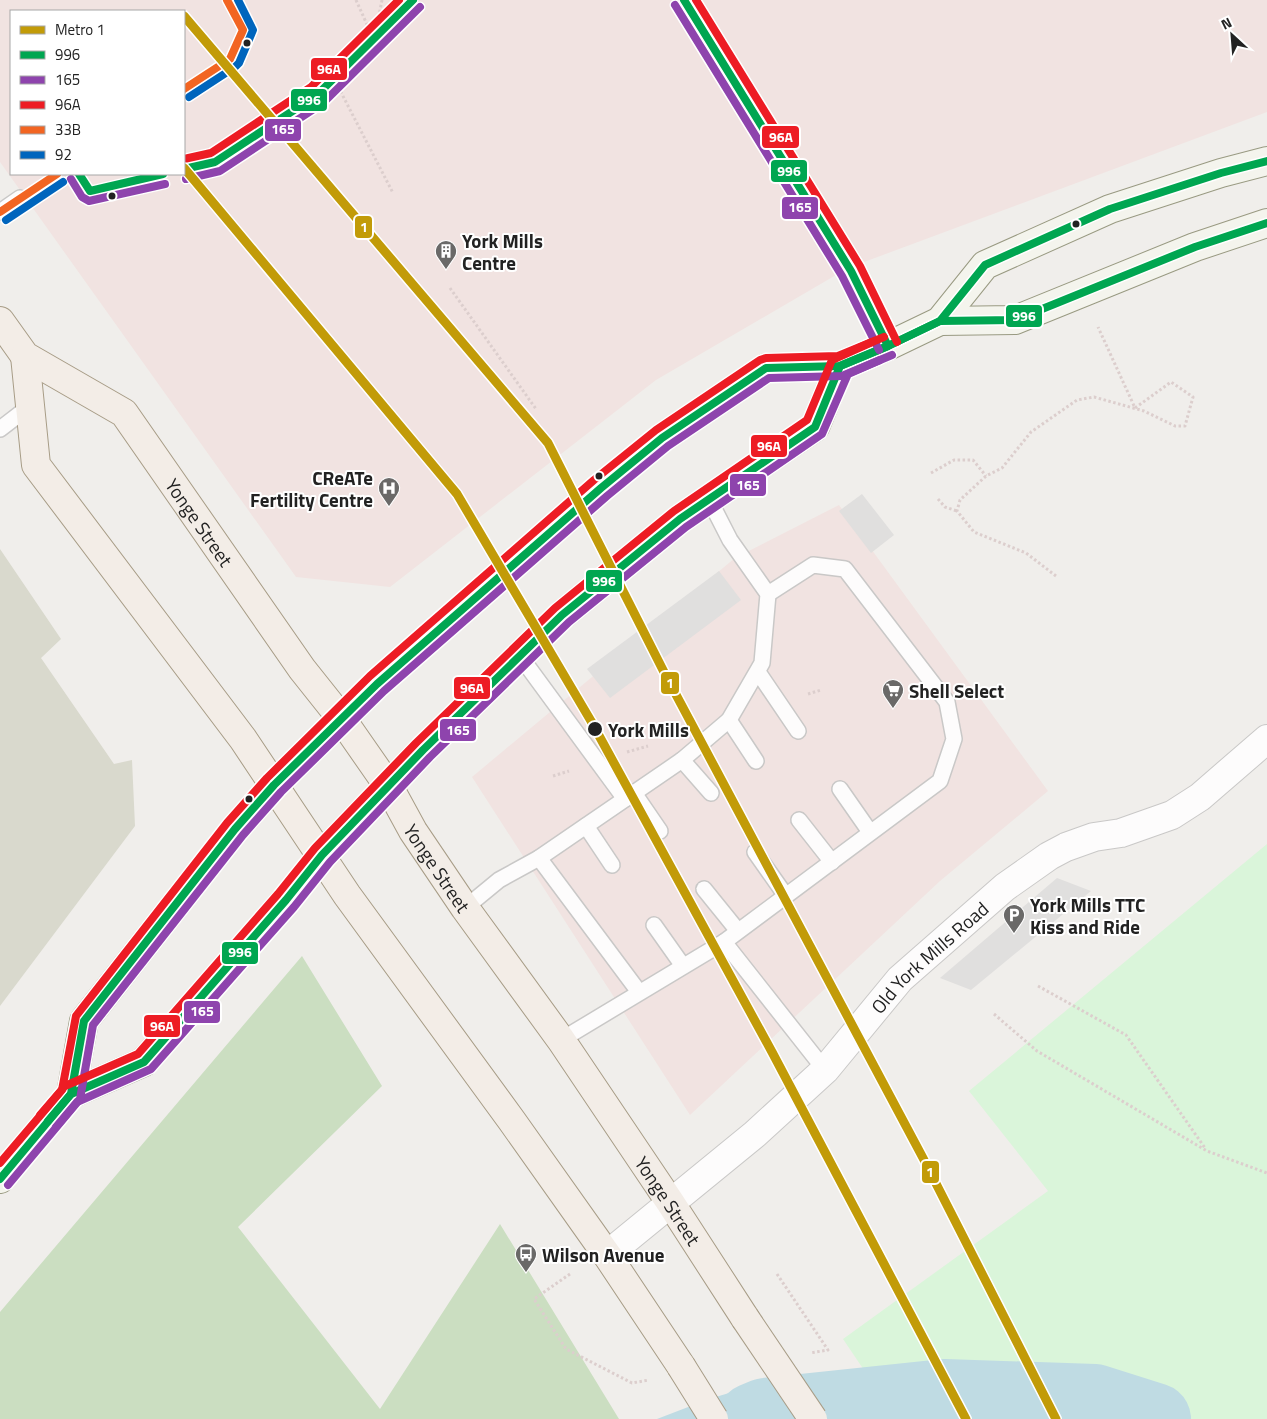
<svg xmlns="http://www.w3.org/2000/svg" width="1267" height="1419" font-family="'Titillium Web',sans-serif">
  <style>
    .commercial { fill: #f1e3e1; fill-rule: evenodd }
    .construction { fill: #d9d9cd }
    .forest { fill: #cbdec1 }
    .park { fill: #daf5da }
    .parking { fill: #e0dfde }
    .water { fill: #bfdbe3 }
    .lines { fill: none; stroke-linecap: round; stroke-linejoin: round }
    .river { stroke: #bfdbe3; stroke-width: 72 }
    .service-casing { stroke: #c9c8c7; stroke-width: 18 }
    .minor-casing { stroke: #c9c8c7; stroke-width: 30 }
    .secondary-casing { stroke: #999a82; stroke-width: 30 }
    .primary-casing { stroke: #a79c86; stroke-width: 30 }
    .path { stroke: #dccecd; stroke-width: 3; stroke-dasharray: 2.5 2.5; stroke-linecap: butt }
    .service { stroke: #fdfcfc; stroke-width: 15 }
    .minor { stroke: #fdfcfc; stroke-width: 28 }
    .secondary { stroke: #f4f4ed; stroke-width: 28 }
    .primary { stroke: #f3ede7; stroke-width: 28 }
    .primary-bridge-casing { stroke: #a79c86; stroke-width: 30; stroke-linecap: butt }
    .primary-bridge { stroke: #f3ede7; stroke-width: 28 }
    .bus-1-casing { stroke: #fff; stroke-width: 11 }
    .bus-2-casing { stroke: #fff; stroke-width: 11 }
    .bus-3-casing { stroke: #fff; stroke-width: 11 }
    .bus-4-casing { stroke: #fff; stroke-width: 11 }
    .bus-5-casing { stroke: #fff; stroke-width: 11 }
    .bus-1 { stroke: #00a651; stroke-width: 8 }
    .bus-2 { stroke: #8e44ad; stroke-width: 8 }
    .bus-3 { stroke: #ed1c24; stroke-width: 8 }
    .bus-4 { stroke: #f26522; stroke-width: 8 }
    .bus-5 { stroke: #0065bd; stroke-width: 8 }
    .metro-1-casing { stroke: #fff; stroke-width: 12 }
    .metro-1 { stroke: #c29b08; stroke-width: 9 }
    .bus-dot { fill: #222; stroke: #fff; stroke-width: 2 }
    .labels { text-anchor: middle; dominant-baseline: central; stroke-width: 4; stroke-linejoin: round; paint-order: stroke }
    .poi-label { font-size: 19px; font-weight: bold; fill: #222; stroke: #fff; text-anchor: start }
    .street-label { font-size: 19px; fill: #222; stroke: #fff }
    .stop-label { font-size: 19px; font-weight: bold; fill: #222; stroke: #fff; text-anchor: start }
    .line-badge { stroke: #fff; stroke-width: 2 }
    .badge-label { font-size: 14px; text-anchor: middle; font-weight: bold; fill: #fff }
  </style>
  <rect width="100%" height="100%" fill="#f0eeeb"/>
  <!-- commercial -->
  <g class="commercial">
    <path d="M0 0H1267V112L848 268 656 380 390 587 296 577 0 162ZM11 11H184V174H11Z"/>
    <path d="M839 505 1048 791 940 881 690 1115 472 777 735 558Z"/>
  </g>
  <!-- construction -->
  <path class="construction" d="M0 549 61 639 41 658 114 764 132 760 135 826 0 1006Z"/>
  <!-- forest -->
  <path class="forest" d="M302 956 382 1086 238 1227 380 1409 500 1224 619 1419H0V1312Z"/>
  <!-- park -->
  <path class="park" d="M1267 844V1419H897L843 1339 1048 1191 969 1091Z"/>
  <!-- parking -->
  <g class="parking">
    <path d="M862 494 894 535 871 553 839 511Z"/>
    <path d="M719 571 741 600 610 698 587 669Z"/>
    <path d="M1057 878 1091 891 971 990 940 978Z"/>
  </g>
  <!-- water -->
  <path class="water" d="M776 1379 876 1403 844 1419H657L709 1399Z"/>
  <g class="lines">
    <!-- river -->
    <path class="river" d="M753 1419 765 1414 944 1395 1095 1400 1155 1419"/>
    <!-- service casing -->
    <g class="service-casing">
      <g id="service">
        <path d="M0 212 20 198"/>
        <path d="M832 239 851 271 888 346"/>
        <path d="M0 429 30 406"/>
        <path d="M520 656 625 799"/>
        <path d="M758 672 798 731"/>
        <path d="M729 720 756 761"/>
        <path d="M682 760 711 793"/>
        <path d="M840 789 870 832"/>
        <path d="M634 793 660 831"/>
        <path d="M799 820 832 862"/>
        <path d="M586 826 612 865"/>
        <path d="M755 852 786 896"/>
        <path d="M539 858 639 992"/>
        <path d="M704 889 738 931"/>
        <path d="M465 908 499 880 539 858 682 760 729 720 762 663 768 594 730 540 709 499"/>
        <path d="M654 925 683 966"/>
        <path d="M724 942 940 781 954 739 947 702 845 569 813 565 768 594"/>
        <path d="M561 1040 724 942 825 1070"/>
      </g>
    </g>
    <!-- minor casing -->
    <g class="minor-casing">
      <g id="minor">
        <path id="s1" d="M607 1255 755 1134 825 1070 900 979 1005 887 1049 856 1066 847 1094 837 1121 833 1172 815 1200 797 1267 739"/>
      </g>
    </g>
    <!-- secondary casing -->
    <g class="secondary-casing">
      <g id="secondary">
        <path d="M940 321 1015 320 1195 247 1267 223"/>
        <path d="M71 1094 84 1021 235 829 274 785 377 684 601 488 662 438 766 368 840 366 888 346 940 321 985 265 1110 209 1221 173 1267 161"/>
        <path d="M0 1179 71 1094 144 1062 286 900 322 855 423 750 562 615 680 519 815 427 840 366"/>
      </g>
    </g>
    <!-- primary casing -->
    <g class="primary-casing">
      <g id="primary">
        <path id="s2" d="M0 321 25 356 124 413 302 669 341 718 389 787 413 831 465 908 561 1040 670 1202 745 1318"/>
        <path d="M25 356 36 465 243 739 347 895 512 1121 607 1255 681 1366"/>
      </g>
    </g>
    <!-- path -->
    <g class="path">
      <path d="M356 0 374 40"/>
      <path d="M382 0 374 41 329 69 393 193"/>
      <path d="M450 288 536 409"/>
      <path d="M931 473 954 460H973L986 476"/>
      <path d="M938 499 945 507 957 511"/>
      <path d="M1056 576 1026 553 974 532 957 511 960 500 986 476 1002 468 1031 432 1077 400 1094 397 1144 411 1175 426H1185L1193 397 1171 382 1135 408 1098 327"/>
      <path d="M808 694 821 690"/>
      <path d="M627 752 648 746"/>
      <path d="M553 776 569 771"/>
      <path d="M1038 986 1126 1035 1205 1148"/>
      <path d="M994 1014 1037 1051 1207 1151 1267 1173"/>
      <path d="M570 1274 534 1299 566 1349 632 1383 649 1380"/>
      <path d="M777 1274 828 1350 810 1353"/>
    </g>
    <!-- service -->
    <use href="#service" class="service"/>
    <!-- minor -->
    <use href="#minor" class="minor"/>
    <!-- secondary -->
    <use href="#secondary" class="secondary"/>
    <!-- primary -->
    <use href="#primary" class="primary"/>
    <!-- primary-bridge casing -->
    <g class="primary-bridge-casing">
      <g id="primary-bridge">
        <path d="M745 1318 813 1419"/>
        <path d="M681 1366 714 1419"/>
      </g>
    </g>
    <!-- primary-bridge -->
    <use href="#primary-bridge" class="primary-bridge"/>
    <!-- bus-1 casing -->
    <g class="bus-1-casing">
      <g id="bus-1">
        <path d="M684 0 851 271 888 346"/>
        <path d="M184 169 215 162 317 95 413 0"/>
        <path d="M79 174 90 191 163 174"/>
        <path d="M48 1121 71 1094 144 1062 286 900 322 855 423 750 562 615 680 519 815 427 840 366 888 346 940 321 1015 320 1195 247 1267 223"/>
        <path d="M0 1179 71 1094 84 1021 235 829 274 785 377 684 601 488 662 438 766 368 840 366 888 346 940 321 985 265 1110 209 1221 173 1267 161"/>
      </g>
    </g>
    <!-- bus-2 casing -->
    <g class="bus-2-casing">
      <g id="bus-2">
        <path d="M675 5 842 276 879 350"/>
        <path d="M71 179 82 197 89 201 165 184"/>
        <path d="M186 179 220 171 323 103 420 7"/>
        <path d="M56 1127 77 1102 151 1069 294 907 330 862 430 757 569 622 686 527 822 434 848 374 880 360"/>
        <path d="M8 1185 80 1099 93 1025 243 835 281 792 384 691 607 496 668 446 769 378 842 376 892 355"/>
      </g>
    </g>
    <!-- bus-3 casing -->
    <g class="bus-3-casing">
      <g id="bus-3">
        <path d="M696 0 860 266 897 342"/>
        <path d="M184 159 211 153 311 87 399 0"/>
        <path d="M40 1115 65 1086 138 1054 278 894 315 848 416 743 555 608 674 511 807 420 832 360 872 342"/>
        <path d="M0 1163 62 1090 76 1016 227 823 267 778 370 676 594 480 656 430 760 360 766 358 838 356 884 337"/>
      </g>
    </g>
    <!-- bus-4 casing -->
    <g class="bus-4-casing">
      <g id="bus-4">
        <path d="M184 89 230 59 243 30 227 0"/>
        <path d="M0 212 57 174"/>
      </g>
    </g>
    <!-- bus-5 casing -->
    <g class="bus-5-casing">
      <g id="bus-5">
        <path d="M189 97 235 67 239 63 253 30 238 0"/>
        <path d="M6 220 63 182"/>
      </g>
    </g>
    <!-- bus-1 -->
    <use href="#bus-1" class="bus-1"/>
    <!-- bus-2 -->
    <use href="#bus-2" class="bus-2"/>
    <!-- bus-3 -->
    <use href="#bus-3" class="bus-3"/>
    <!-- bus-4 -->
    <use href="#bus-4" class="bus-4"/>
    <!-- bus-5 -->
    <use href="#bus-5" class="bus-5"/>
    <!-- metro-1 casing -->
    <g class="metro-1-casing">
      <g id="metro-1">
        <path d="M184 16 548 443 665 674 923 1158 1056 1419"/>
        <path d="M184 168 457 494 591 721 772 1052 966 1419"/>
      </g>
    </g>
    <!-- metro-1 -->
    <use href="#metro-1" class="metro-1"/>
  </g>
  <!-- icons -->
  <defs>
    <g id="building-pin" transform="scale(1.125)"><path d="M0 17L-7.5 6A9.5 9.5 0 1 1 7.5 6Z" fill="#6a6968" stroke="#fff"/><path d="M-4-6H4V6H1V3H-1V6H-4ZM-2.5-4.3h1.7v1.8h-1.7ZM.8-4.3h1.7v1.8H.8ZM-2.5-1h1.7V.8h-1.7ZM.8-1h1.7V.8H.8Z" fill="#fff"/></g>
    <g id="hospital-pin" transform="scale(1.125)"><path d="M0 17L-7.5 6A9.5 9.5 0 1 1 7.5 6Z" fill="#6a6968" stroke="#fff"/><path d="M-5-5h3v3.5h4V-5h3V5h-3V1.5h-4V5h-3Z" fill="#fff"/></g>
    <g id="supermarket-pin" transform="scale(1.125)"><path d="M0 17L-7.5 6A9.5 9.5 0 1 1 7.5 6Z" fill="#6a6968" stroke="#fff"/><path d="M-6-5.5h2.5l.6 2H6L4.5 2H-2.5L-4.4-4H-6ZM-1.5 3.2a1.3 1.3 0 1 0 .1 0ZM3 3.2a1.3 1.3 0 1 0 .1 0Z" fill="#fff"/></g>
    <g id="parking-pin" transform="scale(1.125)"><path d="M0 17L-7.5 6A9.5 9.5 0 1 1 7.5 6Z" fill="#6a6968" stroke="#fff"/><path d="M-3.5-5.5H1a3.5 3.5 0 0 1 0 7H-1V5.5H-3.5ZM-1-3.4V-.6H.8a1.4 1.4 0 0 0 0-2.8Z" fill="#fff"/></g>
    <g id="bus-pin" transform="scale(1.125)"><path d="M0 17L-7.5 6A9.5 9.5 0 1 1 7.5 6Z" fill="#6a6968" stroke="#fff"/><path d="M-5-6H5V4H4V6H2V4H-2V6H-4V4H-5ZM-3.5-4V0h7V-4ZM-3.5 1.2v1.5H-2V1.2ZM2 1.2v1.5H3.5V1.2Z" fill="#fff"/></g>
  </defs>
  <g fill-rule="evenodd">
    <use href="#building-pin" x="446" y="251"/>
    <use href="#hospital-pin" x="389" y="488"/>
    <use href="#supermarket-pin" x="893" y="690"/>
    <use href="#parking-pin" x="1014" y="915"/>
    <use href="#bus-pin" x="526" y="1254"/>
  </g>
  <!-- markers -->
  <g class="bus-dot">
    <circle cx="247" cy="43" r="4.5"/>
    <circle cx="112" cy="196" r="4.5"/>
    <circle cx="1076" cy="224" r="4.5"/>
    <circle cx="599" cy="476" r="4.5"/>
    <circle cx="595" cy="729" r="8"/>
    <circle cx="249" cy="799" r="4.5"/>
  </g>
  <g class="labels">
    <!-- poi labels -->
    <g class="poi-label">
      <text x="462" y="240">York Mills<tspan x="462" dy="22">Centre</tspan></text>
      <text x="373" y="477" text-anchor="end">CReATe<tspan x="373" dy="22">Fertility Centre</tspan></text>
      <text x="909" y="690">Shell Select</text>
      <text x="1030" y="904">York Mills TTC<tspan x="1030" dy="22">Kiss and Ride</tspan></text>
      <text x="542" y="1254">Wilson Avenue</text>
    </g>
    <!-- street labels -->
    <g class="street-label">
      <text stroke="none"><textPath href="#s2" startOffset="290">Yonge Street</textPath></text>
      <text stroke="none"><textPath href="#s2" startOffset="710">Yonge Street</textPath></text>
      <text stroke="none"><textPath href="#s1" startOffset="440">Old York Mills Road</textPath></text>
      <text stroke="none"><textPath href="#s2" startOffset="1115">Yonge Street</textPath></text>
    </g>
    <!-- stop labels -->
    <g class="stop-label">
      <text x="608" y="729">York Mills</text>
    </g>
  </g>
  <g class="line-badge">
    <rect x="310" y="57" width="38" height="24" rx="5" fill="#ed1c24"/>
    <rect x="290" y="88" width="38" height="24" rx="5" fill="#00a651"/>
    <rect x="264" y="118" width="38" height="24" rx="5" fill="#8e44ad"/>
    <rect x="761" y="125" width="39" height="24" rx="5" fill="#ed1c24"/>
    <rect x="770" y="159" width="38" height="24" rx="5" fill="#00a651"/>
    <rect x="781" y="196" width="38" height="24" rx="5" fill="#8e44ad"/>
    <rect x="354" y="215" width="19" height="24" rx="5" fill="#c29b08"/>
    <rect x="1005" y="304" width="38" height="24" rx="5" fill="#00a651"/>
    <rect x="750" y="434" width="38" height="24" rx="5" fill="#ed1c24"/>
    <rect x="729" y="473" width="38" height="24" rx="5" fill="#8e44ad"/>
    <rect x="585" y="569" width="38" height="24" rx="5" fill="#00a651"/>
    <rect x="660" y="671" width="20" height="24" rx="5" fill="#c29b08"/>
    <rect x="453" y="676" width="38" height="24" rx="5" fill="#ed1c24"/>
    <rect x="439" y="718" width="38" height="24" rx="5" fill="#8e44ad"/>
    <rect x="221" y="941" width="38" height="24" rx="5" fill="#00a651"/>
    <rect x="183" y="1000" width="38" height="24" rx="5" fill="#8e44ad"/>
    <rect x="143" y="1014" width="38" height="24" rx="5" fill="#ed1c24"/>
    <rect x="921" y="1160" width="19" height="24" rx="5" fill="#c29b08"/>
  </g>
  <g class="badge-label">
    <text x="329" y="74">96A</text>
    <text x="309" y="105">996</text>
    <text x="283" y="134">165</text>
    <text x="781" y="142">96A</text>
    <text x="789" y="176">996</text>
    <text x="800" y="212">165</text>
    <text x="364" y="232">1</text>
    <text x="1024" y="321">996</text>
    <text x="769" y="451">96A</text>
    <text x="748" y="490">165</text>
    <text x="604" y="586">996</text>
    <text x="670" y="688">1</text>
    <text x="472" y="693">96A</text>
    <text x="458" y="735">165</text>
    <text x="240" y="957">996</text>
    <text x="202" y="1016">165</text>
    <text x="162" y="1031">96A</text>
    <text x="930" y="1177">1</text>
  </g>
  <!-- legend -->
  <rect x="10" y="10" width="175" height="165" fill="#ffffff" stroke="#a7a7a7"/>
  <rect x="20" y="26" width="25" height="8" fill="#c29b08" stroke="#a7a7a7"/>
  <text x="55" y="35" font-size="15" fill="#222222">Metro 1</text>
  <rect x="20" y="51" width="25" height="8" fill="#00a651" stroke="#a7a7a7"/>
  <text x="55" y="60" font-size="15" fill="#222222">996</text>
  <rect x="20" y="76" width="25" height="8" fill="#8e44ad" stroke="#a7a7a7"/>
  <text x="55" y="85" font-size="15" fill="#222222">165</text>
  <rect x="20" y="101" width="25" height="8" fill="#ed1c24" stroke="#a7a7a7"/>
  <text x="55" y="110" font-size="15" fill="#222222">96A</text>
  <rect x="20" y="126" width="25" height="8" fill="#f26522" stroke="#a7a7a7"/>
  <text x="55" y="135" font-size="15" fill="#222222">33B</text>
  <rect x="20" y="151" width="25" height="8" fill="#0065bd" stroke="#a7a7a7"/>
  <text x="55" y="160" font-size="15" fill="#222222">92</text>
  <!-- north arrow -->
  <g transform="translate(1232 35) rotate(334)" stroke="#ffffff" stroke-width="4" paint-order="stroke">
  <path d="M0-4L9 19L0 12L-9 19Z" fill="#222222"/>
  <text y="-8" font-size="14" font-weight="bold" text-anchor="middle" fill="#222222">N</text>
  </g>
</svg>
